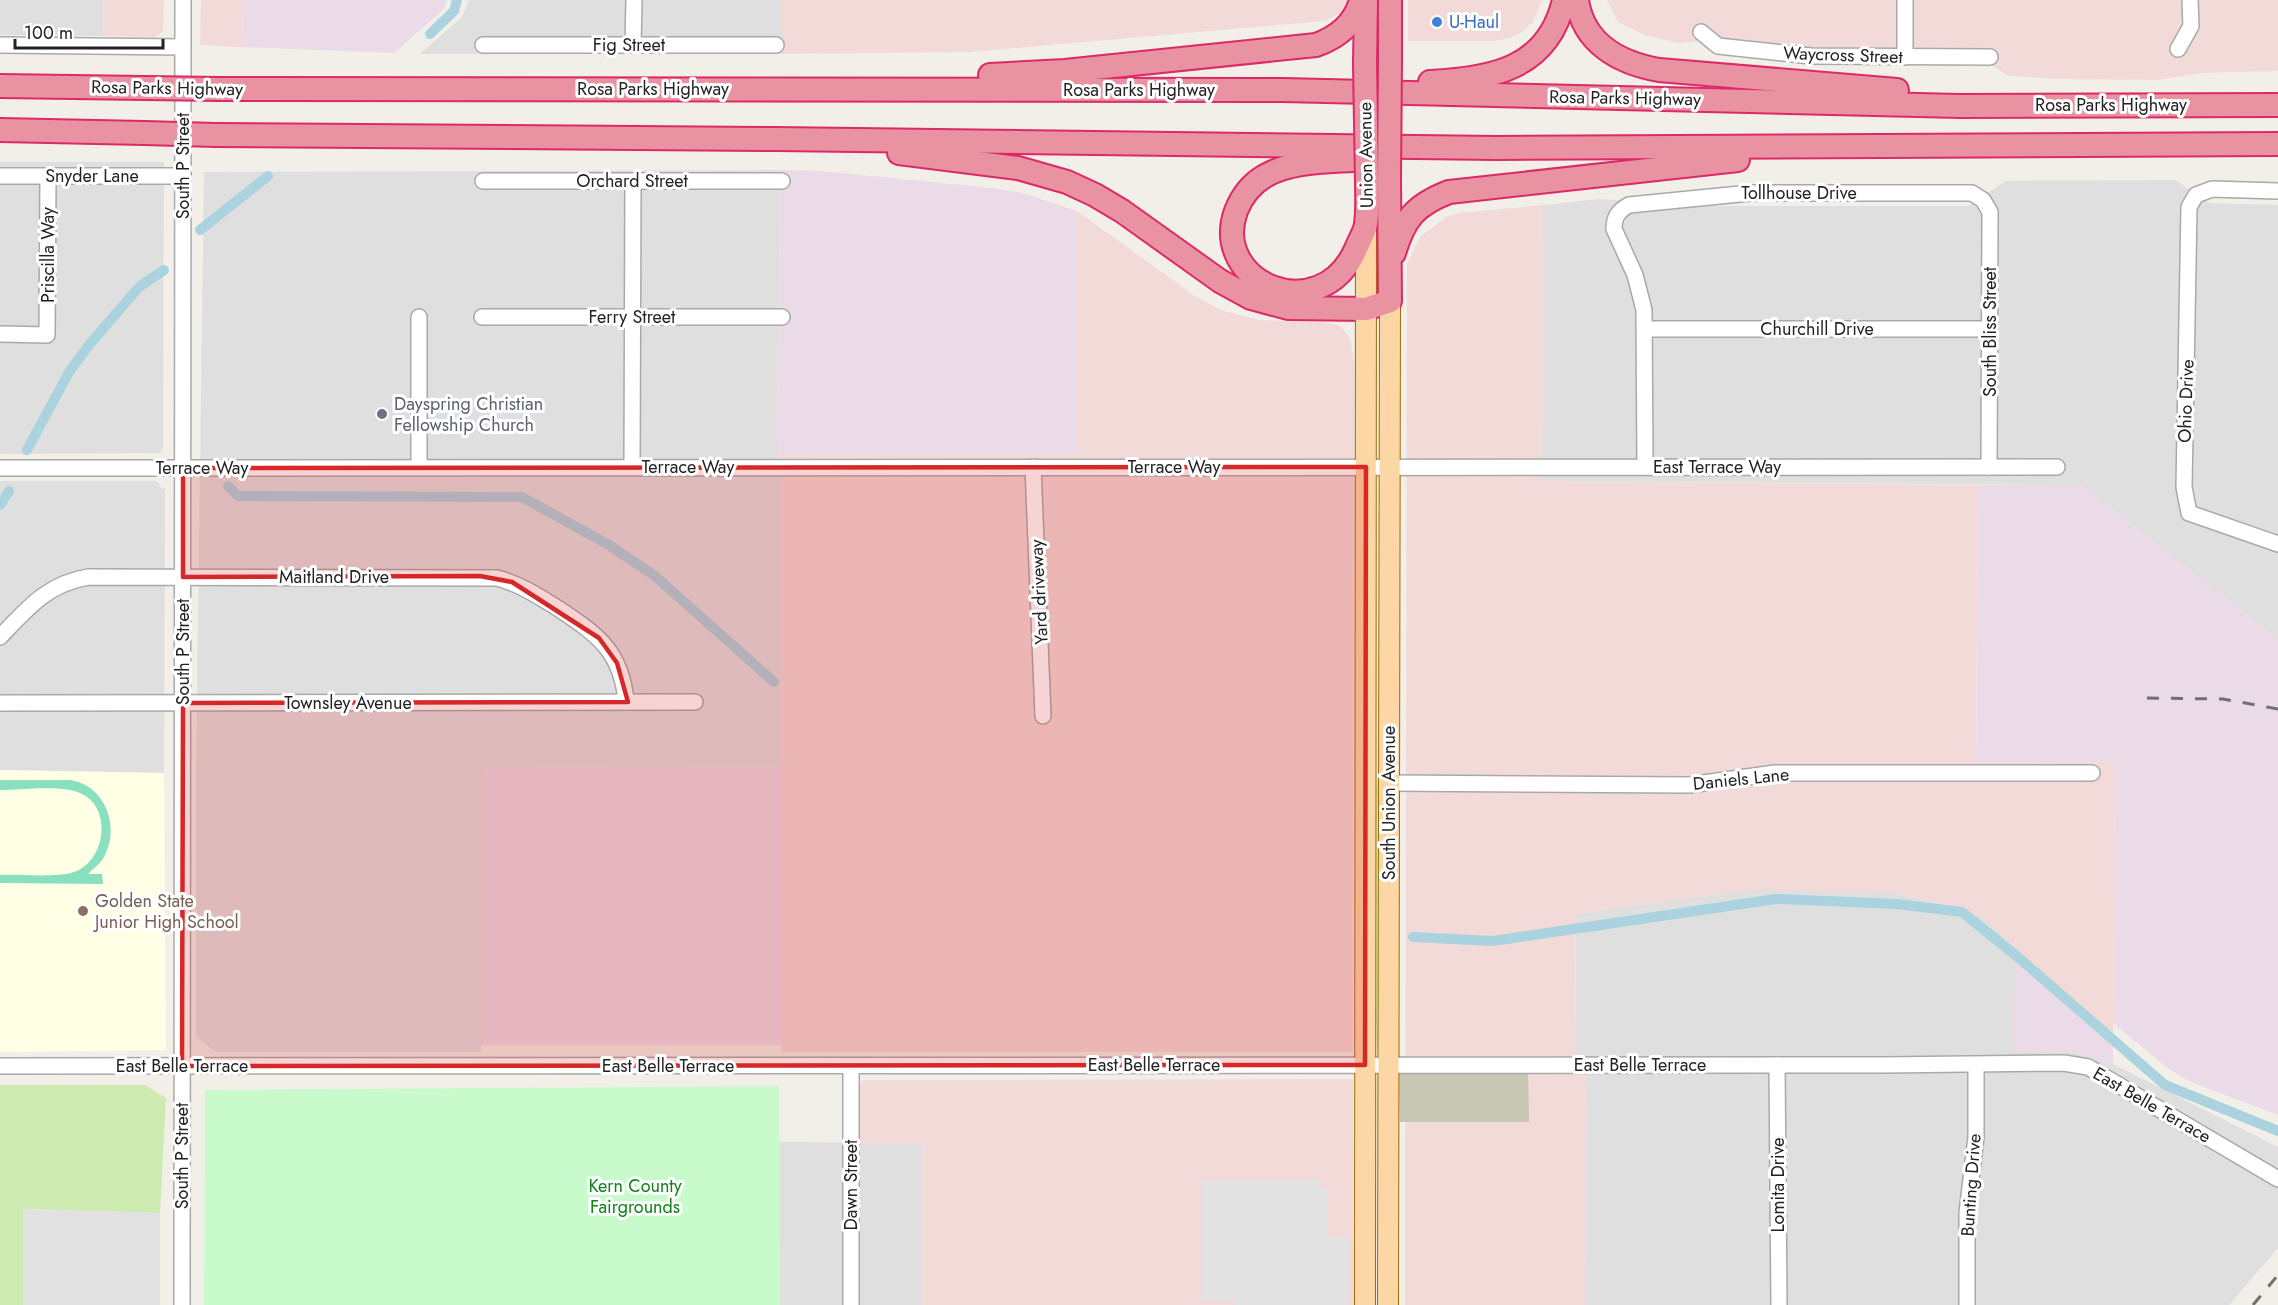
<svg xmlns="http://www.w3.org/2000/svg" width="2278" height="1305" font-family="Jost,sans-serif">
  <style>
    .residential { fill: #e0dfdf }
    .commercial { fill: #f2dad9 }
    .industrial { fill: #ebdbe8 }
    .education { fill: #ffffe5 }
    .construction { fill: #c7c7b4 }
    .grass { fill: #cdebb0 }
    .park { fill: #c8facc }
    .pitch { fill: #88e0be }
    .parking { fill: #e2e2e2 }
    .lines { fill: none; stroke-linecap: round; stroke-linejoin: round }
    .canal { stroke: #aad3df; stroke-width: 10 }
    .minor-casing { stroke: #a9a9a9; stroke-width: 18 }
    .major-casing { stroke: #a06b00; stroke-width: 22 }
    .highway-casing { stroke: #dc2a67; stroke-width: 26 }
    .minor { stroke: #fff; stroke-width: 15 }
    .major { stroke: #fcd6a4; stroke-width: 20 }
    .highway { stroke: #e892a2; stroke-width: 22 }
    .rail { stroke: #707070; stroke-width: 3; stroke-dasharray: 12 12; stroke-linecap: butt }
    .highway-bridge-casing { stroke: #dc2a67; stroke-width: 26; stroke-linecap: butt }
    .highway-bridge { stroke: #e892a2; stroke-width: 22 }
    .marked { fill: #d62828; fill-opacity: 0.2; stroke: #d62828; stroke-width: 4.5; stroke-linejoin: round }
    .shop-dot { fill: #3f7fe0; stroke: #fff; stroke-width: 2 }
    .worship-dot { fill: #6b7280; stroke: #fff; stroke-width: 2 }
    .education-dot { fill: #8d6e63; stroke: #fff; stroke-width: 2 }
    .labels { text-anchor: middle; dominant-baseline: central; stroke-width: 6; stroke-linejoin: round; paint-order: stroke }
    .shop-label { font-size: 18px; fill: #366cbe; stroke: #fff; text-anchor: start }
    .street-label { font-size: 18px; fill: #222; stroke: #fff }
    .worship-label { font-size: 18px; fill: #5b616d; stroke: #fff; text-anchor: start }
    .education-label { font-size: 18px; fill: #785e54; stroke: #fff; text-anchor: start }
    .park-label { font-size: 18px; fill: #0c8416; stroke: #fff }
  </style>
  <rect width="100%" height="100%" fill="#f2efe9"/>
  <!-- residential -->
  <g class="residential">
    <path d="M0 0H103L104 36 0 35Z"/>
    <path d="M469 0H782V54H420L462 17Z"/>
    <path d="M0 162H164L163 447 160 453 0 454Z"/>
    <path d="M780 170 778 453 781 481V766L482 767 481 1052H216L196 1037V768L204 172Z"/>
    <path d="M2175 180 2209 203 2278 205V639L2082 485 1542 481 1543 205 1598 199 1724 206H1968L2005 181Z"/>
    <path d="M0 481H154L158 482 163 490 165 487 164 773 0 770Z"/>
    <path d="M1783 889 1892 893 1930 901 1983 918 2015 947V1051L2074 1052 2113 1064 2278 1147V1248L2229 1305H1586L1587 1079 1575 1052 1576 914 1748 890Z"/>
    <path d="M778 1142 921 1143V1305H780Z"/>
  </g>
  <!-- commercial -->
  <g class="commercial">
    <path d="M103 0H164L163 31 155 37 104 36Z"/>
    <path d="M201 0H243L242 47 200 45Z"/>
    <path d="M782 0H1353L1344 11 1325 21 969 52 782 54Z"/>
    <path d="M1408 0H1542L1533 22 1522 32 1510 38 1493 41H1408Z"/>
    <path d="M1607 0H2278V71L2202 73 2158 80 2059 79 2009 76 1965 48 1795 47 1720 39 1678 43 1645 35 1618 22Z"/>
    <path d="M1543 205 1542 481 1978 485 1976 763 2115 761 2113 1039 1983 918 1930 901 1892 893 1748 890 1576 914 1575 1051 1587 1079 1586 1305H1405L1407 264 1420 237 1446 217 1460 213Z"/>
    <path d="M1077 211 1195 296 1221 310 1258 320 1330 323 1340 326 1350 338 1354 362 1353 1052H781V481L778 453H1077Z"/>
    <path d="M1353 1079 1354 1305H921V1143L857 1144V1087L864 1080Z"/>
  </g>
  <!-- industrial -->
  <g class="industrial">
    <path d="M243 0H447L443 10 394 53 242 47Z"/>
    <path d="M780 170 821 171 992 188 1023 193 1077 211V453H778Z"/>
    <path d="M1978 485H2082L2278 639V1115L2191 1082 2168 1068 2113 1023 2115 761 1976 763Z"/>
    <path d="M781 766V1045H481L482 767Z"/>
    <path d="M2015 947 2113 1039V1064L2074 1052H2014Z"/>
  </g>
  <!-- education -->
  <path class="education" d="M0 770 164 773 166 1050 0 1052Z"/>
  <!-- construction -->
  <path class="construction" d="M1528 1069 1529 1122H1400L1399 1070Z"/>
  <!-- grass -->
  <g class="grass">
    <path d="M1374 759 1376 778 1381 789 1380 1050H1377L1372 907Z"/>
    <path d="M0 1085H145L166 1098 160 1213 23 1209V1305H0Z"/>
  </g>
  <!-- park -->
  <path class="park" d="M779 1086 780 1305H204L205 1090Z"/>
  <!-- pitch -->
  <path class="pitch" d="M0 780H69C105 784 121 827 104 857 101 863 93 869 88 874H102L103 884 0 883V875C19 874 57 878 74 872 105 862 113 809 82 794 64 784 22 790 0 790Z"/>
  <!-- parking -->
  <g class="parking">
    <path d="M1202 1180H1320V1188L1327 1187 1328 1238 1349 1237 1348 1305H1234V1300L1202 1301Z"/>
    <path d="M23 1209 160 1213V1305H23Z"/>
  </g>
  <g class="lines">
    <!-- canal -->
    <g class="canal">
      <path d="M430 34 454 11 457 0"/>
      <path d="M200 230 268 176"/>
      <path d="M27 450 69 372 89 345 139 287 164 270"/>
      <path d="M228 486 238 496 522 497 609 545 655 576 774 682"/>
      <path d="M0 505 9 491"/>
      <path d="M1413 937 1493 941 1776 899 1897 904 1962 912 2019 958 2165 1085 2278 1131"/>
    </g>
    <!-- minor casing -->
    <g class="minor-casing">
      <g id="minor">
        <path d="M1905 0V57"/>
        <path d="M1701 32 1718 46 1811 56 1990 57"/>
        <path d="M0 45 182 47"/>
        <path d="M483 45H776"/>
        <path d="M633 45 634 0"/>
        <path d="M2178 49 2191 26 2190 0"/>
        <path d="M0 176H183"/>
        <path d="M483 181H782"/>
        <path d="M2278 191 2212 189 2196 195 2189 207 2184 487 2189 513 2278 544"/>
        <path d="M482 317H782"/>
        <path d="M1645 329H1990"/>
        <path d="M0 334 47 335 48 176"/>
        <path d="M419 467V317"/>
        <path d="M632 467 633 181"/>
        <path d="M1033 467 1043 716"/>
        <path d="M1645 467 1644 310 1635 275 1614 229C1614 217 1618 211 1629 205L1750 193H1972L1983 200 1990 212 1989 467"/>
        <path d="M0 468 2057 467"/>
        <path d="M0 637C28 608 47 584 88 577L497 578C520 584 538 596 559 609 598 635 622 652 626 702"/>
        <path d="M0 703 695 702"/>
        <path d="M1390 783 1689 785 1775 773H2092"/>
        <path d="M1777 1065 1779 1305"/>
        <path d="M0 1066 1882 1065 2064 1063 2088 1067 2278 1179"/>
        <path d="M182 1305 183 0"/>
        <path d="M851 1305V1066"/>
        <path d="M1967 1305V1213L1976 1137V1065"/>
      </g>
    </g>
    <!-- major casing -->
    <g class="major-casing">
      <g id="major">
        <path d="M1365 1305 1366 228"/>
        <path d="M1388 1305 1390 301"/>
      </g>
    </g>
    <!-- highway casing -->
    <g class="highway-casing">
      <g id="highway">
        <path d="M1577 0C1583 43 1619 63 1659 70L1897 90"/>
        <path d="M1390 61V0"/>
        <path d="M1365 63 1366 0"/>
        <path d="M990 75 1065 71 1316 45C1338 37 1355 24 1361 0"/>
        <path d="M1430 82C1492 79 1548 69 1564 0"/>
        <path d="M0 86 145 88"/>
        <path d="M219 89 1283 90 1960 106 2278 105"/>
        <path d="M0 130 144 133"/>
        <path d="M216 135 776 139 1497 148 2278 144"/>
        <path d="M899 153 1018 168 1067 182 1095 195 1122 211 1220 281 1251 298 1288 308 1366 309 1390 301 1389 179"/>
        <path d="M1364 159C1333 162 1292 160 1265 176 1251 184 1242 196 1236 211 1210 283 1320 330 1356 249 1359 241 1365 232 1366 224 1368 210 1367 196 1367 182"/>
        <path d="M1394 253C1404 219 1415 205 1449 192L1738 160"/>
      </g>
    </g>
    <!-- minor -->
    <use href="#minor" class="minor"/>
    <!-- major -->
    <use href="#major" class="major"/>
    <!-- highway -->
    <use href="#highway" class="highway"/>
    <!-- rail -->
    <g class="rail">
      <path d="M2147 698 2223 699 2278 709"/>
      <path d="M2253 1305 2278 1275"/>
    </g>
    <!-- highway-bridge casing -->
    <g class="highway-bridge-casing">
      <g id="highway-bridge">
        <path d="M1365 63 1367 182"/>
        <path d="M145 88 219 89"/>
        <path d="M144 133 216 135"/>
        <path d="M1389 179 1390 61"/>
      </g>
    </g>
    <!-- highway-bridge -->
    <use href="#highway-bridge" class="highway-bridge"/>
  </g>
  <!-- marked area -->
  <path class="marked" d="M1366 467 1365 1065 182 1066 183 703 628 702 617 663 599 638 512 582 480 576 183 577V468Z"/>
  <!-- markers -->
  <circle class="shop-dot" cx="1437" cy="22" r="6"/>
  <circle class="worship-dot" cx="382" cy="414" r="6"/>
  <circle class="education-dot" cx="83" cy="911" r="6"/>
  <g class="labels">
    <!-- shop labels -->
    <g class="shop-label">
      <text x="1449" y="22">U-Haul</text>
    </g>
    <!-- street labels -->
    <g class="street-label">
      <text x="629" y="45">Fig Street</text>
      <text transform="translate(1843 55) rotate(2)">Waycross Street</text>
      <text transform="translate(167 88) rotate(1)">Rosa Parks Highway</text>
      <text x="653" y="89">Rosa Parks Highway</text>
      <text x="1139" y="90">Rosa Parks Highway</text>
      <text transform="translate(1625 98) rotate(1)">Rosa Parks Highway</text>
      <text x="2111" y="105">Rosa Parks Highway</text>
      <text transform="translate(1366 155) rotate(-91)">Union Avenue</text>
      <text transform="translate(183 166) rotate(-90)">South P Street</text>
      <text x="92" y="176">Snyder Lane</text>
      <text x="632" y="181">Orchard Street</text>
      <text x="1799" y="193">Tollhouse Drive</text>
      <text transform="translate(48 255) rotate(-90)">Priscilla Way</text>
      <text x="632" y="317">Ferry Street</text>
      <text x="1817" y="329">Churchill Drive</text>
      <text transform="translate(1990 332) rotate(-90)">South Bliss Street</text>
      <text transform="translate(2186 401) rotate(-88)">Ohio Drive</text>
      <text x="688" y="467">Terrace Way</text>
      <text x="1174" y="467">Terrace Way</text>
      <text x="1717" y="467">East Terrace Way</text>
      <text x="202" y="468">Terrace Way</text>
      <text x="334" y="577">Maitland Drive</text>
      <text transform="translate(1039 592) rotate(-93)">Yard driveway</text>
      <text transform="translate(183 652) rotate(-90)">South P Street</text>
      <text x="348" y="703">Townsley Avenue</text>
      <text transform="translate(1741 779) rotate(-6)">Daniels Lane</text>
      <text transform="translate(1389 803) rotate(-90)">South Union Avenue</text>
      <text x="1154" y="1065">East Belle Terrace</text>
      <text x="1640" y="1065">East Belle Terrace</text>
      <text x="182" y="1066">East Belle Terrace</text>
      <text x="668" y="1066">East Belle Terrace</text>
      <text transform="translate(2152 1105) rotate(30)">East Belle Terrace</text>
      <text transform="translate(182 1156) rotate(-90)">South P Street</text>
      <text transform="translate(851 1185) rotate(-90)">Dawn Street</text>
      <text transform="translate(1778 1185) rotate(-90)">Lomita Drive</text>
      <text transform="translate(1971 1185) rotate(-86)">Bunting Drive</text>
    </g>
    <!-- worship labels -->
    <g class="worship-label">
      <text x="394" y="404">Dayspring Christian<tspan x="394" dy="21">Fellowship Church</tspan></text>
    </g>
    <!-- education labels -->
    <g class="education-label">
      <text x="95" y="901">Golden State<tspan x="95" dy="21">Junior High School</tspan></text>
    </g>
    <!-- park labels -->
    <g class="park-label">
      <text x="635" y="1186">Kern County<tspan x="635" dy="21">Fairgrounds</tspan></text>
    </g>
  </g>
  <!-- scale -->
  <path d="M15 39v9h148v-9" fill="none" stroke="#222222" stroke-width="3"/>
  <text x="24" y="39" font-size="18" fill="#222222" stroke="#ffffff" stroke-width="4.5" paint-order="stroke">100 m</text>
</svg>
